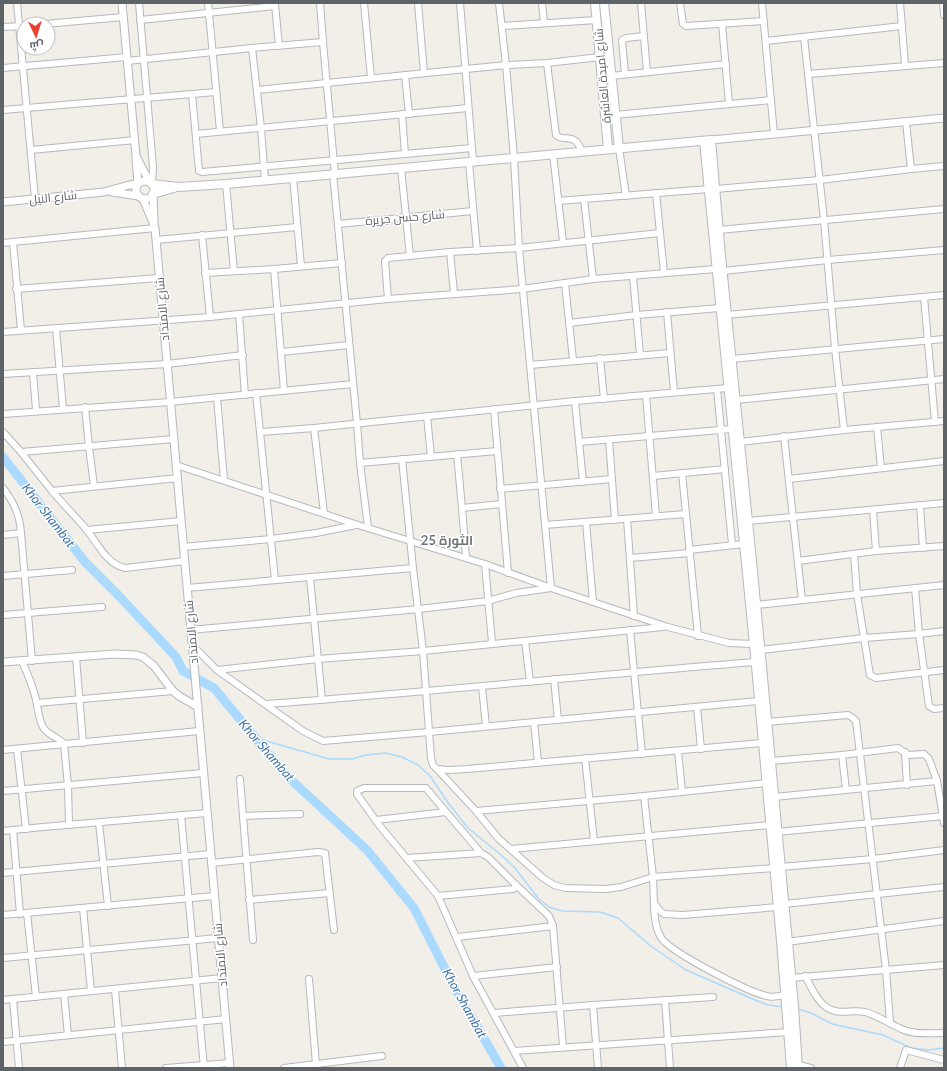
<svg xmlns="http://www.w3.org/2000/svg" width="947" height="1071" font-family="Lato,Cairo,sans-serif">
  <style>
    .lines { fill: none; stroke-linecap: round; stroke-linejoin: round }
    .stream { stroke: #aadaff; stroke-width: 1.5 }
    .river { stroke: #aadaff; stroke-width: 9 }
    .minor-casing { stroke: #b5b8bc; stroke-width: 8 }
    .tertiary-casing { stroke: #b5b8bc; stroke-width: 9 }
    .secondary-casing { stroke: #b6babf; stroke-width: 10 }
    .minor { stroke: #fff; stroke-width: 6 }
    .tertiary { stroke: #fff; stroke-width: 7 }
    .secondary { stroke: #fff; stroke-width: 8 }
    .labels { text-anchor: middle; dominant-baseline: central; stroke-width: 3; stroke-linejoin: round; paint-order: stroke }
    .street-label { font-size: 12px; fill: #5f6368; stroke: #fff }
    .water-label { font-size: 13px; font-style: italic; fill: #4174aa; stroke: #fff }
    .neighbourhood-label { font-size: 13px; font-weight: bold; fill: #70757a; stroke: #fff }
  </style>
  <rect width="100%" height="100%" fill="#f1efe8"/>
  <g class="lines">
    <!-- stream -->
    <g class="stream">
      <path d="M256 738 329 759H352L366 755 385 753 402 757 418 765 430 776 449 804 468 828 501 855 514 867 539 899 549 907 562 911 600 912 618 918 652 947 686 970 755 1000 768 1005 784 1007"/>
      <path d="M798 1009 811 1013 832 1024 883 1035 911 1048 928 1050 944 1048"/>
    </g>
    <!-- river -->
    <path class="river" d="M3 457 85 562 120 597 176 657 183 671 214 688 288 777 367 850 414 908 453 985 501 1068"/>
    <!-- minor casing -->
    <g class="minor-casing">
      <g id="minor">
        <path d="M17 3 35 199"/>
        <path d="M139 3 153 167 152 184"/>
        <path d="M208 3 220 131"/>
        <path d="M320 3 323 42 335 174"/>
        <path d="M364 3 371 78"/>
        <path d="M418 3 424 73"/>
        <path d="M460 3 473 161"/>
        <path d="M542 3 544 23"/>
        <path d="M641 3 647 72"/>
        <path d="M680 3 683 24 686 26 764 21"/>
        <path d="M762 3 774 134"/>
        <path d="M900 3 905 65"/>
        <path d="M943 3 944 15"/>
        <path d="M275 4 279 46"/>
        <path d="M140 20 275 6"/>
        <path d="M45 24 123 17"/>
        <path d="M722 24 729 104"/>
        <path d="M502 26 597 20"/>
        <path d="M3 27 22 26"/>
        <path d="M766 41 902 26"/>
        <path d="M252 48 261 128 265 180"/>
        <path d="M127 61 252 48 323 42"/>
        <path d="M547 63 556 135C561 140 569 137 574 140 578 142 580 147 582 151"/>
        <path d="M3 68 127 57"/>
        <path d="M625 74 622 40 626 38 644 36"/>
        <path d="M808 74 944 63"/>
        <path d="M405 75 409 114"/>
        <path d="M611 76 726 64"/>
        <path d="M257 90 506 65 547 63 600 57"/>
        <path d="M192 94 199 171 202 172 472 148"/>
        <path d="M3 110 216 92"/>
        <path d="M402 114 405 154"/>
        <path d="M615 115 771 100"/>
        <path d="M906 122 911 169"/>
        <path d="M196 134 468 108"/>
        <path d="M619 148 626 196"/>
        <path d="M31 150 135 140"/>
        <path d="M553 154 563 242"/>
        <path d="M469 162 477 251"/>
        <path d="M401 168 410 256"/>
        <path d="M333 174 357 423 360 463 368 527"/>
        <path d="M293 177 301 266"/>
        <path d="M226 184 234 271"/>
        <path d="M716 189 820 180 911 169 944 166"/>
        <path d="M656 193 664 273"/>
        <path d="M584 199 593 279"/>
        <path d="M558 201 709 189"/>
        <path d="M338 224 473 211"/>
        <path d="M719 230 944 209"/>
        <path d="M202 235 210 317"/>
        <path d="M156 240 297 227"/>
        <path d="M13 242 21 330"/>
        <path d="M3 243 155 228"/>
        <path d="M450 252 454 293"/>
        <path d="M274 269 284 391"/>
        <path d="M723 271 828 260 944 250"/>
        <path d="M205 273 274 269 342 263"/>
        <path d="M633 276 640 355"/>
        <path d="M565 283 573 360"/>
        <path d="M16 289 159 278"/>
        <path d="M924 297 935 422"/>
        <path d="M388 299 385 261 388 258 450 252 519 248 660 233"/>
        <path d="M667 312 674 392"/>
        <path d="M239 314 245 395"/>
        <path d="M727 315 944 295"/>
        <path d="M569 323 637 315 720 308"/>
        <path d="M56 328 63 409"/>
        <path d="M3 332 210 317 388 299 522 289 593 279 716 269"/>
        <path d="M281 352 349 345"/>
        <path d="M600 358 604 399"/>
        <path d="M731 359 944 339"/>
        <path d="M530 365 670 353"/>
        <path d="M33 372 36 410"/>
        <path d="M3 374 167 364 243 355"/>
        <path d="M717 389 732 544"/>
        <path d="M256 393 275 580"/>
        <path d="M646 395 656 516"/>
        <path d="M217 397 224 480"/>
        <path d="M736 400 944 379"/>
        <path d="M575 401 583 482"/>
        <path d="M85 407 89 447 94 486"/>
        <path d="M494 409 508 573"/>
        <path d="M3 414 170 402 353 384"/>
        <path d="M427 416 431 457"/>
        <path d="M877 427 881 468"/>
        <path d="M314 428 324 513"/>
        <path d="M844 430 944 421"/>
        <path d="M3 432 21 452 52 491 178 478"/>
        <path d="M261 432 314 428 575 401 728 388"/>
        <path d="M784 436 802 600"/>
        <path d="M609 440 615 520"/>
        <path d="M579 442 732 429"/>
        <path d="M740 442 844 430 835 348 824 220 804 37"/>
        <path d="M21 452 174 439"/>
        <path d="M457 454 462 508"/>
        <path d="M360 463 497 451"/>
        <path d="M176 465 358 525 485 564 551 588 668 627 729 643 754 644"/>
        <path d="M682 473 698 636"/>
        <path d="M653 476 725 469"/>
        <path d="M789 479 944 461"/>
        <path d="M3 488C14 502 20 515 21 533L3 535"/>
        <path d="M500 489 612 479"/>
        <path d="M52 491C63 504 75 516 86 529 97 542 106 564 125 568L185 561"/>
        <path d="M920 505 923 548"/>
        <path d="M873 510 876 551"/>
        <path d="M627 519 634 616"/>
        <path d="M748 521 944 503"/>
        <path d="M586 522 593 602"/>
        <path d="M545 525 686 514"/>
        <path d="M87 530 181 521"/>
        <path d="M21 533 32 661"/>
        <path d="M183 547 271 539 316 533 356 525"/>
        <path d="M689 550 744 544"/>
        <path d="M854 554 857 594 870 675 876 678 944 670"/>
        <path d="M466 558 462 508 501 504"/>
        <path d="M630 558 690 553"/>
        <path d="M798 561 876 551 944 546"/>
        <path d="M485 564 492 643"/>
        <path d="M413 568 423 651 431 758 433 765 437 769 449 770 467 769 762 743"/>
        <path d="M3 576 72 570"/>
        <path d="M310 578 322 700"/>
        <path d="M187 588 413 568 402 459"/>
        <path d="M915 588 919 634 929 706 934 709 944 708"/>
        <path d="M756 605 944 585"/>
        <path d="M3 615 102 607"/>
        <path d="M190 630 419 609 488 601 516 593 551 588 519 248 514 158 506 65 499 3"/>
        <path d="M630 630 642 754"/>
        <path d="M525 641 530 682"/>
        <path d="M192 645 217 670 303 731 323 741 429 732 758 701"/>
        <path d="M761 650 864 638 919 634 944 631"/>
        <path d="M76 657 83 743"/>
        <path d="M22 661C27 673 32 684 35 696 38 706 38 718 43 727 48 736 59 737 64 744L68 786 69 825"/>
        <path d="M217 670 318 659 423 651 663 627"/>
        <path d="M554 679 558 720"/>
        <path d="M482 687 486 726"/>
        <path d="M37 703 173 691"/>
        <path d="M266 704C429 692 592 675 755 662"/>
        <path d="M697 707 701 749"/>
        <path d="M534 722 538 762"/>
        <path d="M767 722 848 715 853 718 856 721 886 970 890 1022"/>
        <path d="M17 749 26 829"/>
        <path d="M3 750 199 731"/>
        <path d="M678 751 682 791"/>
        <path d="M905 752 907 785"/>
        <path d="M842 755 846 790"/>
        <path d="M585 758 594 841"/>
        <path d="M771 761 842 755 898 748 908 755 924 754 929 759 937 781 944 823"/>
        <path d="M437 769 476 811 498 838 543 878 554 885 565 888 606 889 621 887 653 877 774 868"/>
        <path d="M240 779 253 940"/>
        <path d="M3 791 203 773"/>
        <path d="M644 796 653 877 654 903 659 910 664 914 683 915 778 907"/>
        <path d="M774 797 937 781"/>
        <path d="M476 811 644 796 766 783"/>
        <path d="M446 812 426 788H364L357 791V794L379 825 438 896 473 976 523 1068"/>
        <path d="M181 815 204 1068"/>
        <path d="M243 816 300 814"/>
        <path d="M376 820 446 812 481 853"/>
        <path d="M99 823 108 906"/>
        <path d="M13 830 20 914"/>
        <path d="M3 831 43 827 207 813"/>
        <path d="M777 832 944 816"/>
        <path d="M511 849 770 825"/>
        <path d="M407 858 481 853 488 857 515 884 516 887 513 889 438 896"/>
        <path d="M211 863 318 852 325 853 334 930"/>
        <path d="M781 867 873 859 944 850"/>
        <path d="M3 873 211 854"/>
        <path d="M515 884 549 916 553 926 563 1047"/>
        <path d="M249 900 330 893"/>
        <path d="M654 903C654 915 655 929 662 939 674 954 748 992 767 996 773 998 779 996 785 995"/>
        <path d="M784 904 944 887"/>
        <path d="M83 908 91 991"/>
        <path d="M27 913 36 997"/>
        <path d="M3 915 214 896"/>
        <path d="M457 937 553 926"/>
        <path d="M787 942 944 921"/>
        <path d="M3 958 218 938"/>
        <path d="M473 976 557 967"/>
        <path d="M805 976C811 986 816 1000 826 1007 839 1016 851 1009 865 1012 879 1016 891 1025 904 1030 916 1035 932 1033 944 1033"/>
        <path d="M791 978 944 965"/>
        <path d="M309 979 316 1064"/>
        <path d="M115 990 122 1068"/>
        <path d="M64 994 68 1035"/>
        <path d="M13 999 19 1068"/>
        <path d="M3 1000 222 978"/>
        <path d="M665 1000 670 1068"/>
        <path d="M593 1005 598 1068"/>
        <path d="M494 1013 593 1005 713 997"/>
        <path d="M3 1042 226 1019"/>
        <path d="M514 1051 788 1032"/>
        <path d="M798 1065 811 1068"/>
        <path d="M166 1068 230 1063"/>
        <path d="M284 1068 382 1056"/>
        <path d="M900 1068 906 1050 944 1060"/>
      </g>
    </g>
    <!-- tertiary casing -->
    <g class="tertiary-casing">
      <g id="tertiary">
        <path d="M122 3 136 156 150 183"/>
        <path d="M711 140 944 118"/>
        <path d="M136 159 138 184"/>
        <circle cx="145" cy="190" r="9"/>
        <path d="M112 192 139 196"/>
        <path d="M153 194 154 222"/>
        <path d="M143 199 154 225 155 228 230 1068"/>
        <path d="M3 202 104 192 129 185 138 184"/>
        <path d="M3 662 115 654 136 655 143 657 154 666 173 691 179 696 198 707"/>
      </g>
    </g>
    <!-- secondary casing -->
    <g class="secondary-casing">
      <g id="secondary">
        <path d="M595 3 608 149"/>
        <path d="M604 3 619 148"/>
        <path d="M704 141 754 644 781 941 791 1068"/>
        <path d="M152 184 178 187 226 184 711 140 721 256 752 561 794 1006 798 1068"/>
        <path d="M153 194 174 188"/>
      </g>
    </g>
    <!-- minor -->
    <use href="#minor" class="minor"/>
    <!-- tertiary -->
    <use href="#tertiary" class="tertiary"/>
    <!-- secondary -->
    <use href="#secondary" class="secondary"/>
  </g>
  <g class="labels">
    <!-- street labels -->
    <g class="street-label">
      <text transform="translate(602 76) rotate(-95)">شارع امبدة العاشرة</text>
      <text transform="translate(53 197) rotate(-6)">شارع النيل</text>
      <text transform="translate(405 217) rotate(-5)">شارع حسن جزيرة</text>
      <text transform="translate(162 309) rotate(-95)">شارع الامتداد</text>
      <text transform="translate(191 632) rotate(-95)">شارع الامتداد</text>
      <text transform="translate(220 955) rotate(-95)">شارع الامتداد</text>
    </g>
    <!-- water labels -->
    <g class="water-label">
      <text transform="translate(49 515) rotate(52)">Khor Shambat</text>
      <text transform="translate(267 750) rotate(49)">Khor Shambat</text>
      <text transform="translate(465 1003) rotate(61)">Khor Shambat</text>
    </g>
    <!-- neighbourhood labels -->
    <g class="neighbourhood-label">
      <text x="447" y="540">الثورة 25</text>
    </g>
  </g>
  <!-- border -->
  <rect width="947" height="1071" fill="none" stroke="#5f6368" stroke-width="8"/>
  <!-- north arrow -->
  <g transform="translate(36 36) rotate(176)"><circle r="19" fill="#ffffff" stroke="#bfc1c3"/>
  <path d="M0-3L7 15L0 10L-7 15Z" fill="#ea4335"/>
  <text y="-6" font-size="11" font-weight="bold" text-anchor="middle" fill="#5f6368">ش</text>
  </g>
</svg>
